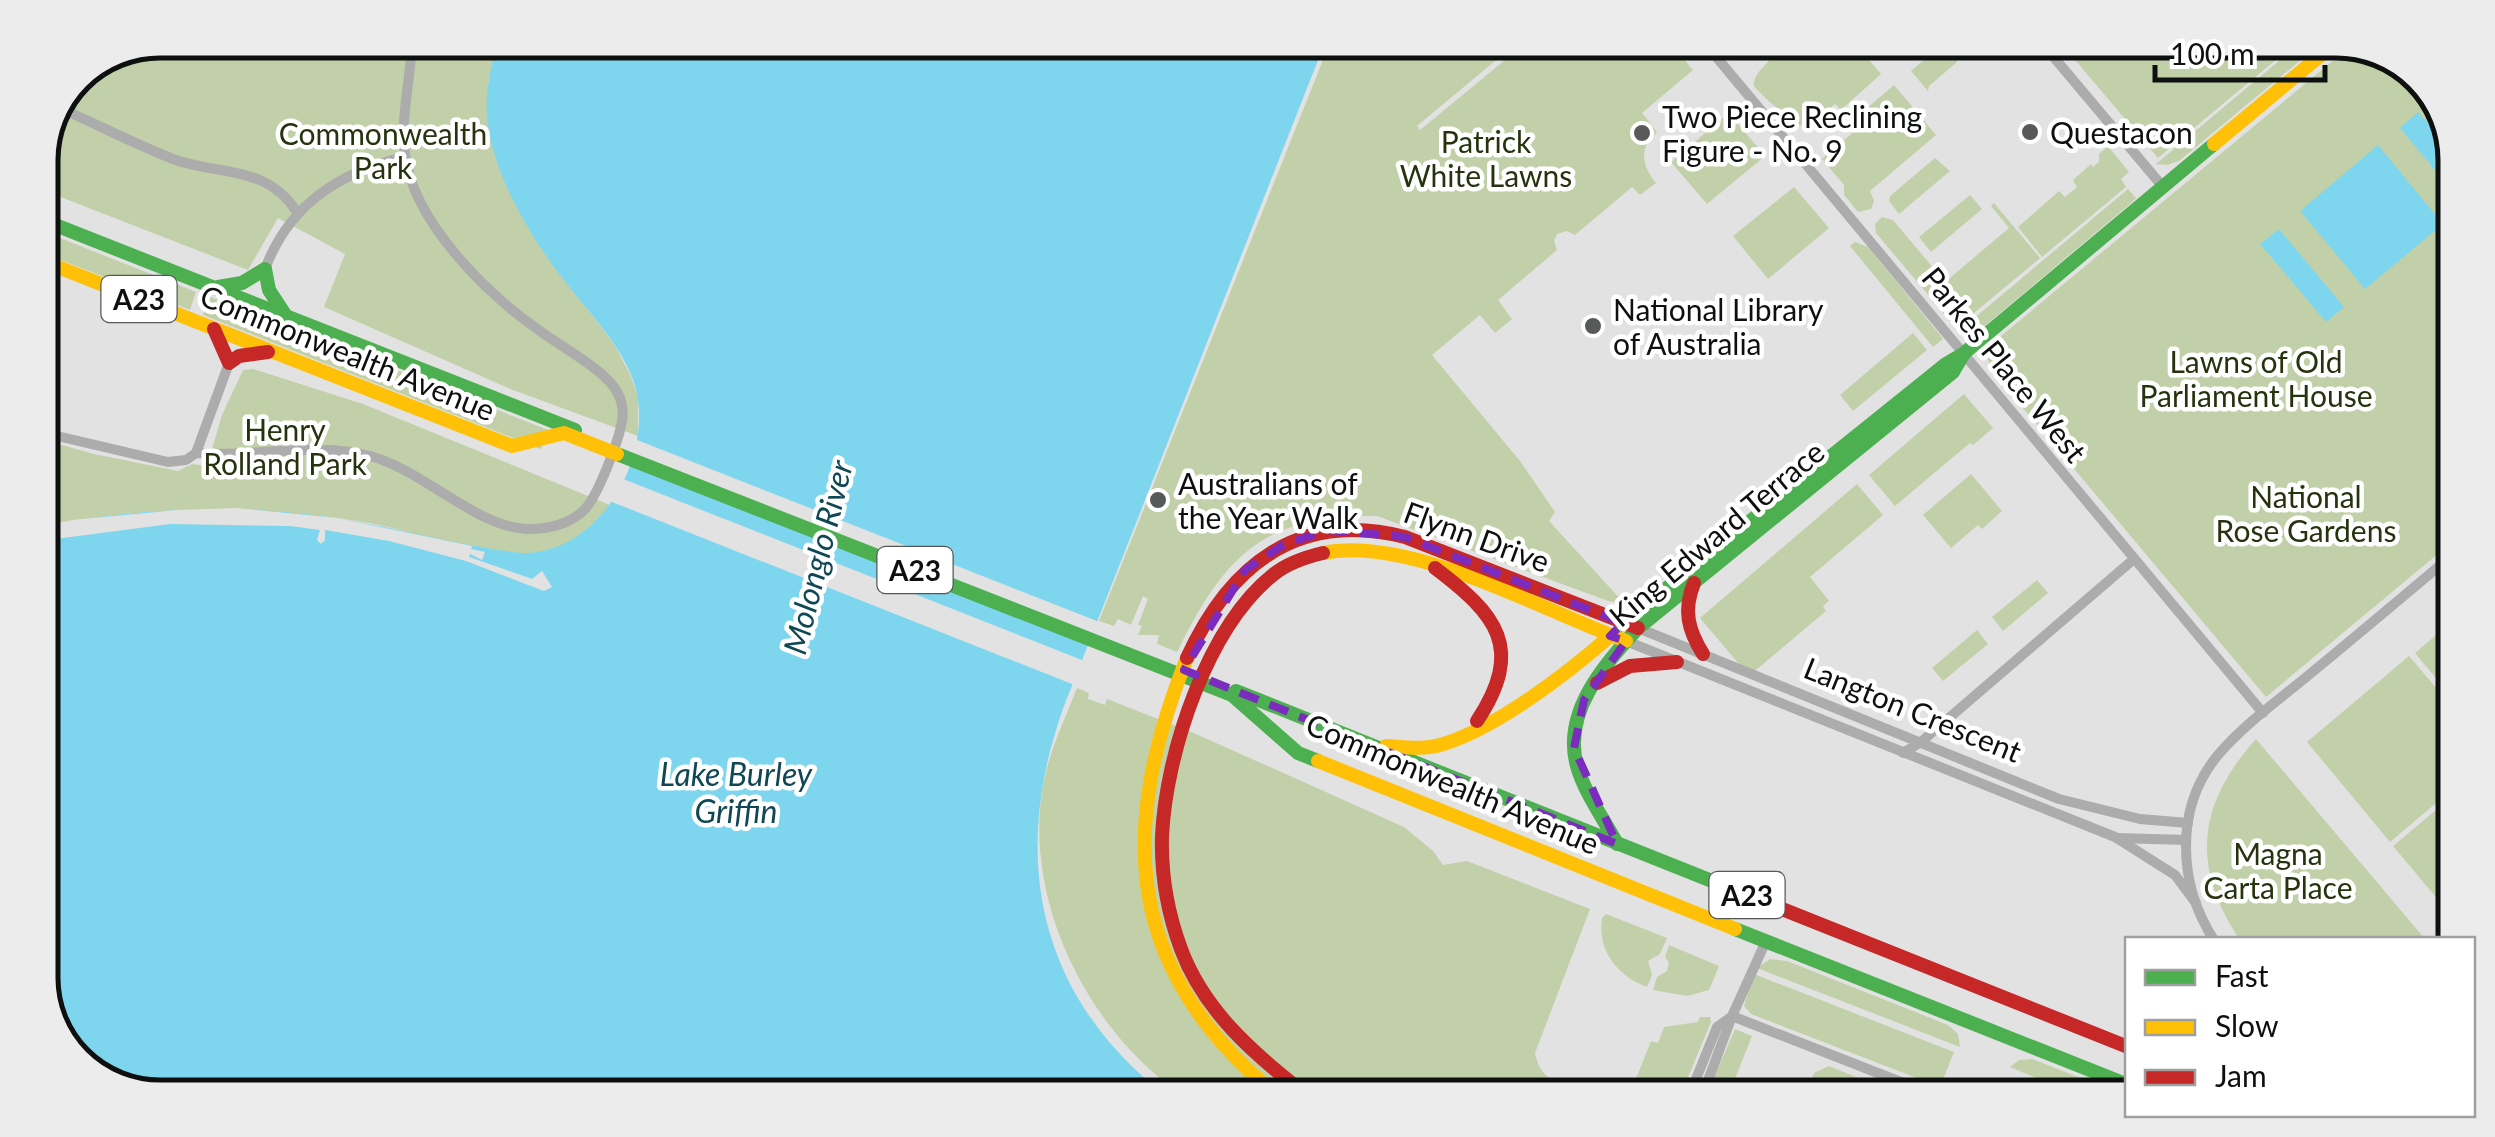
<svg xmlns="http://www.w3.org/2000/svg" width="2495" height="1137" font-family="Lato,sans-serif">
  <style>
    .green { fill: #c2d0a9 }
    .water { fill: #7ed6ee }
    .pier { fill: #e2e2e3 }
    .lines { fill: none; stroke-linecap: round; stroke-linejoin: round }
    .street { stroke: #acacac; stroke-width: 10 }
    .fast { stroke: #4caf50; stroke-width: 14 }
    .slow { stroke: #ffc107; stroke-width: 14 }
    .jam { stroke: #c62828; stroke-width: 14 }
    .marked { fill: none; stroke: #7b2cbf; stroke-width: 8; stroke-dasharray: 20 12; stroke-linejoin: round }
    .poi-dot { fill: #585959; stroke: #fff; stroke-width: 4 }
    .labels { text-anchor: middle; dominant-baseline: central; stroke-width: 9; stroke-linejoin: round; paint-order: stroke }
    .shield { fill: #fff; stroke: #565757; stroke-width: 2.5 }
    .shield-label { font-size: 28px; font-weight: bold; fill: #0e0f0f }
    .poi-label { font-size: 30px; fill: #0e0f0f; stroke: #fff; text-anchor: start }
    .park-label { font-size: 30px; fill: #27330e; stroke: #fff }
    .street-label { font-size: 30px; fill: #0e0f0f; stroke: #fff }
    .water-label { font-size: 32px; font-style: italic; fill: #0f4754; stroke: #fff }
    .rim { fill: none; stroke: #0e0f0f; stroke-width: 5 }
  </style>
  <rect width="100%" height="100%" fill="#e2e2e3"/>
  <!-- green -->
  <g class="green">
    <path d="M160 40 499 41 488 84 537 242 614 344 631 376 638 397V436L513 390 324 307 345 254 278 218 248 270 40 189V152L75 75Z"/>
    <path d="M1367 45 1513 46 1417 126 1420 130 1522 46H1673L1693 70 1642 113 1657 132C1639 148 1641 164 1656 183L1640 195 1632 187 1575 235 1567 231 1557 234 1554 241 1557 250 1498 300 1512 319 1495 333 1480 315 1432 355 1520 461 1555 512 1549 521 1624 603 1608 601 1377 516C1263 515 1225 555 1177 652L1157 644 1159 635H1138L1142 626 1138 625 1148 599 1143 596 1131 625 1118 619 1114 626 1099 621 1327 50 1340 54 1343 49Z"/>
    <path d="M1777 47H1858L1881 74 1841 110 1835 104 1812 124 1808 120 1798 128C1783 111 1768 103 1754 86 1753 70 1772 64 1777 47Z"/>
    <path d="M1939 47 1964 48 1957 55V62L1929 86 1928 91 1911 71Z"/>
    <path d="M2065 48 2289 49 2158 158Z"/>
    <path d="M2293 49H2314L2179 161 2167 165 2156 164Z"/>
    <path d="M2347 49H2382L2435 93 2455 151 2451 543 2266 697 1991 370 1987 355 1995 341Z"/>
    <path d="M1894 85 1936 135 1870 191 1874 201 1871 209 1858 212 1844 195V185L1822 159 1856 130 1851 122Z"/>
    <path d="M1729 113 1765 156 1707 204 1671 162Z"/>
    <path d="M2108 146 2129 172 2121 179 2126 187 2042 257 2018 227 2059 191 2065 197 2077 187 2073 180 2091 164 2093 167 2099 162V154Z"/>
    <path d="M1935 158 1950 171 1899 214 1889 201 1890 196Z"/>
    <path d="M1794 187 1829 228 1768 279 1733 236Z"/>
    <path d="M2128 189 2136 198 2131 203 1980 330 1972 320Z"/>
    <path d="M1970 195 1982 209 1931 252 1919 237Z"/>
    <path d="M1994 203 2040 258 1956 328 1876 233 1875 224 1882 217 1893 220 1945 282 2009 228 1991 206Z"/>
    <path d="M40 230 196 292 190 310 40 252Z"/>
    <path d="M1855 242 1868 247 1941 336 1943 339 1933 347 1850 246Z"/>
    <path d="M210 297 548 430 541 449 203 315Z"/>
    <path d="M1913 333 1927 350 1853 411 1840 395Z"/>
    <path d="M253 369 363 404 610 505C590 529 567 551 535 553 480 557 422 533 369 523 259 504 149 505 40 527V439L94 454 178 471 192 464 207 466 222 415 243 370Z"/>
    <path d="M1964 394 1993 428 1973 445 1970 443 1895 506 1869 475Z"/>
    <path d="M1971 474 2002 511 1982 529 1978 525 1951 548 1923 515Z"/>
    <path d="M1857 484 1883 515 1810 577 1829 601 1823 606 1826 611 1749 676 1700 618Z"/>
    <path d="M2037 580 2048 593 2003 631 1992 617Z"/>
    <path d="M2450 623 2449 694 2415 653Z"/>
    <path d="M1977 630 1988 644 1943 681 1932 668Z"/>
    <path d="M2409 656 2449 703 2448 793 2390 842 2307 742Z"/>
    <path d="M1077 688 1089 693 1088 699 1105 705 1107 699 1196 734 1404 827 1433 851 1443 865 1467 861 1590 909 1535 1053C1542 1087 1562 1078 1582 1094L1178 1092C1082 1025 1016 885 1047 768 1054 741 1067 714 1077 688Z"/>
    <path d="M2256 739 2425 939H2239C2191 865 2197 805 2256 739Z"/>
    <path d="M2448 800 2447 896 2440 902 2393 846Z"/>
    <path d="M1606 914 1667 938 1660 954 1648 961 1652 975 1647 987C1618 976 1597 951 1602 918Z"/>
    <path d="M1669 945 1719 966 1709 990 1687 996 1653 990 1657 977 1667 971 1669 963 1665 957Z"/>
    <path d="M1770 959 1787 961 1948 1025 1958 1034 1960 1047 1757 968Z"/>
    <path d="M1754 974 1954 1052 1940 1087 1751 1014 1744 1006Z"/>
    <path d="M1700 1017H1710L1711 1022 1681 1094H1630L1651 1041 1658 1043 1664 1027 1698 1022Z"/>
    <path d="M1735 1029 1752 1036 1729 1094H1707Z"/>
    <path d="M2032 1059 2127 1096H2080L2010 1067 2019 1060Z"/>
    <path d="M1829 1066 1871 1083V1092L1805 1095 1814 1073Z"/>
  </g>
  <!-- water -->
  <g class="water">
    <path d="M499 41 1324 45 1064 706C1011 853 1035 991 1161 1092L113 1088 60 1044 40 986V527C138 507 242 503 341 519 399 528 454 544 512 552 597 564 661 451 632 377 618 342 590 314 567 284 532 240 491 173 487 116 485 91 491 64 499 41Z"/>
    <path d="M2418 112 2455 155 2454 193 2400 128Z"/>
    <path d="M2378 145 2443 224 2365 289 2300 211Z"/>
    <path d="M2279 229 2344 307 2326 322 2260 244Z"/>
  </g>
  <!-- pier -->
  <g class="pier">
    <path d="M632 438 1102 623 1093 646 624 461Z"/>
    <path d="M618 477 1087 662 1077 686 607 500Z"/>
    <path d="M236 508 337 518 472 546 471 549 485 552 482 560 470 554 469 557 532 579 542 571 552 587 544 591 466 561 389 541 325 530V540L321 544 317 540 320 530 290 526 170 524 40 541V527L72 520 178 510Z"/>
  </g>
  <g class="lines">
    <!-- street -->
    <g class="street">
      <path d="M207 40 251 43 289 41"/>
      <path d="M1708 47 2263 713"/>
      <path d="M2046 48 2163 187"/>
      <path d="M60 108C98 125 135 144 173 159 219 176 266 164 297 212"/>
      <path d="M265 269C289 205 339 172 405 157"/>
      <path d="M40 432 168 462 186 460 196 453C253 458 314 441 370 456 423 470 476 527 527 529 547 529 568 525 583 511 597 499 619 440 622 421 624 412 622 400 617 392 607 371 560 346 540 331 487 294 413 222 405 154 400 117 411 78 412 41"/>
      <path d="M196 453 229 363"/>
      <path d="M1638 628 2059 799 2140 819 2188 823"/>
      <path d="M1626 641 2115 837 2175 875 2196 903"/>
      <path d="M1903 753 1921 742 2134 559"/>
      <path d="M2117 838 2186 840"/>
      <path d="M2214 940C2178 884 2174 808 2218 755 2246 722 2283 697 2316 669 2361 632 2406 594 2450 557"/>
      <path d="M1732 1016 1934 1095"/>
      <path d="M1690 1094 1717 1027 1731 1017"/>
      <path d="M1703 1094 1732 1016 1766 941"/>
    </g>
    <!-- fast -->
    <g class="fast">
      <path d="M40 219 575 430"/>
      <path d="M218 287 242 283 265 269 269 290 286 316"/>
      <path d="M617 454 1232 695 1298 753 1318 761"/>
      <path d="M1621 625 1946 364 1963 354 2214 144"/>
      <path d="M1236 691 1722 885"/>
      <path d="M1617 844C1604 819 1585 794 1577 766 1562 712 1604 665 1638 628L1953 372 1963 355"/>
      <path d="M1735 929 2128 1085"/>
    </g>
    <!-- slow -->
    <g class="slow">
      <path d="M2214 144 2328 49"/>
      <path d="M40 260 512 446 564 433 617 454"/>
      <path d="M1323 553C1410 535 1543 611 1626 641"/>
      <path d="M1187 658C1118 830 1124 969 1274 1093"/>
      <path d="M1386 746C1404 747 1423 750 1440 745 1494 730 1568 673 1610 636"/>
      <path d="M1318 761 1735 929"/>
    </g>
    <!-- jam -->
    <g class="jam">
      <path d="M214 329 229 363 239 356 268 352"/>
      <path d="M1435 568C1497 615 1525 648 1477 721"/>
      <path d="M1694 583C1683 610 1688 630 1703 654"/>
      <path d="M1187 658C1230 564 1299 510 1405 537L1638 628"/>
      <path d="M1597 683 1630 666 1677 662"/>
      <path d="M1722 885 2128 1047"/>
      <path d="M1304 1093C1254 1054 1204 1011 1181 949 1168 914 1161 873 1162 836 1166 753 1207 627 1274 574 1288 563 1306 557 1323 553"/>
    </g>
  </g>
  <!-- marked area -->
  <path class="marked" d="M1328 530 1405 537 1623 623 1610 636 1626 641 1584 700 1574 748 1617 844 1184 670 1245 570 1283 545Z"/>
  <!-- markers -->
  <g class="poi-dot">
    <circle cx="2030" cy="132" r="10"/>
    <circle cx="1642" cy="133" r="10"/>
    <circle cx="1593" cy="326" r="10"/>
    <circle cx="1158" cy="500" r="10"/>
  </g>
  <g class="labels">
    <!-- shield labels -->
    <g class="shield">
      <rect x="101.5" y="276" width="75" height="46" rx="8"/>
      <rect x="877.5" y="547" width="75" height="46" rx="8"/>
      <rect x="1709.5" y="872" width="75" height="46" rx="8"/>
    </g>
    <g class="shield-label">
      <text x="139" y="299">A23</text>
      <text x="915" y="570">A23</text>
      <text x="1747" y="895">A23</text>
    </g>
    <!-- poi labels -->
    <g class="poi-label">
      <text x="1662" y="116">Two Piece Reclining<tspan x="1662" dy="34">Figure - No. 9</tspan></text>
      <text x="2050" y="132">Questacon</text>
      <text x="1613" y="309">National Library<tspan x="1613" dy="34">of Australia</tspan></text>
      <text x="1178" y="483">Australians of<tspan x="1178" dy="34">the Year Walk</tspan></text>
    </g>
    <!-- park labels -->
    <g class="park-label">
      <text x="383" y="133">Commonwealth<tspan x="383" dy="34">Park</tspan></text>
      <text x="1486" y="141">Patrick<tspan x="1486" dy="34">White Lawns</tspan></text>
      <text x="2256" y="361">Lawns of Old<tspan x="2256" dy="34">Parliament House</tspan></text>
      <text x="285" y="429">Henry<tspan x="285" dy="34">Rolland Park</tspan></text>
      <text x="2306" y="496">National<tspan x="2306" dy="34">Rose Gardens</tspan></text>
      <text x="2278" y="853">Magna<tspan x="2278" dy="34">Carta Place</tspan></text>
    </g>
    <!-- street labels -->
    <g class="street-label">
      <text transform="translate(348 352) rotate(22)">Commonwealth Avenue</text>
      <text transform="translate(2005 364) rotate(51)">Parkes Place West</text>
      <text transform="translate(1716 533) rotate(-40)">King Edward Terrace</text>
      <text transform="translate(1477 536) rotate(20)">Flynn Drive</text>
      <text transform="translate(1913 709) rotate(22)">Langton Crescent</text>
      <text transform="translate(1453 783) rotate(23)">Commonwealth Avenue</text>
    </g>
    <!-- water labels -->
    <g class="water-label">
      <text transform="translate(817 557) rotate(-76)">Molonglo River</text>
      <text x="736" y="773">Lake Burley<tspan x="736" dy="37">Griffin</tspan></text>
    </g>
  </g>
  <!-- crop -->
  <path d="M0 0H2495V1137H0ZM160 58H2336A102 102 0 0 1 2438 160V978A102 102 0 0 1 2336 1080H160A102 102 0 0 1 58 978V160A102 102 0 0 1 160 58Z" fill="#ececec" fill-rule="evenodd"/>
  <path class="rim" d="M160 58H2336A102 102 0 0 1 2438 160V978A102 102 0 0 1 2336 1080H160A102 102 0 0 1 58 978V160A102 102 0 0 1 160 58Z"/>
  <!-- legend -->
  <rect x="2125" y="937" width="350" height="180" fill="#ffffff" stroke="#9f9f9f" stroke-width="2.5"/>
  <rect x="2145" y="970" width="50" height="15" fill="#4caf50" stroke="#9f9f9f" stroke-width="2.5"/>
  <text x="2215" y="987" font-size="30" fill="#0e0f0f">Fast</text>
  <rect x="2145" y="1020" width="50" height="15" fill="#ffc107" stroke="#9f9f9f" stroke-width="2.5"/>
  <text x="2215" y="1037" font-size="30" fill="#0e0f0f">Slow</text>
  <rect x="2145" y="1070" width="50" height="15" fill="#c62828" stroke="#9f9f9f" stroke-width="2.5"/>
  <text x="2215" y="1087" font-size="30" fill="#0e0f0f">Jam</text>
  <!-- scale -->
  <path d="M2155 65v15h170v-15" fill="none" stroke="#0e0f0f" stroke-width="5"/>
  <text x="2170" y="65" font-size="30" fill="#0e0f0f" stroke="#ffffff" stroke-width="8" paint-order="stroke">100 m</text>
</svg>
